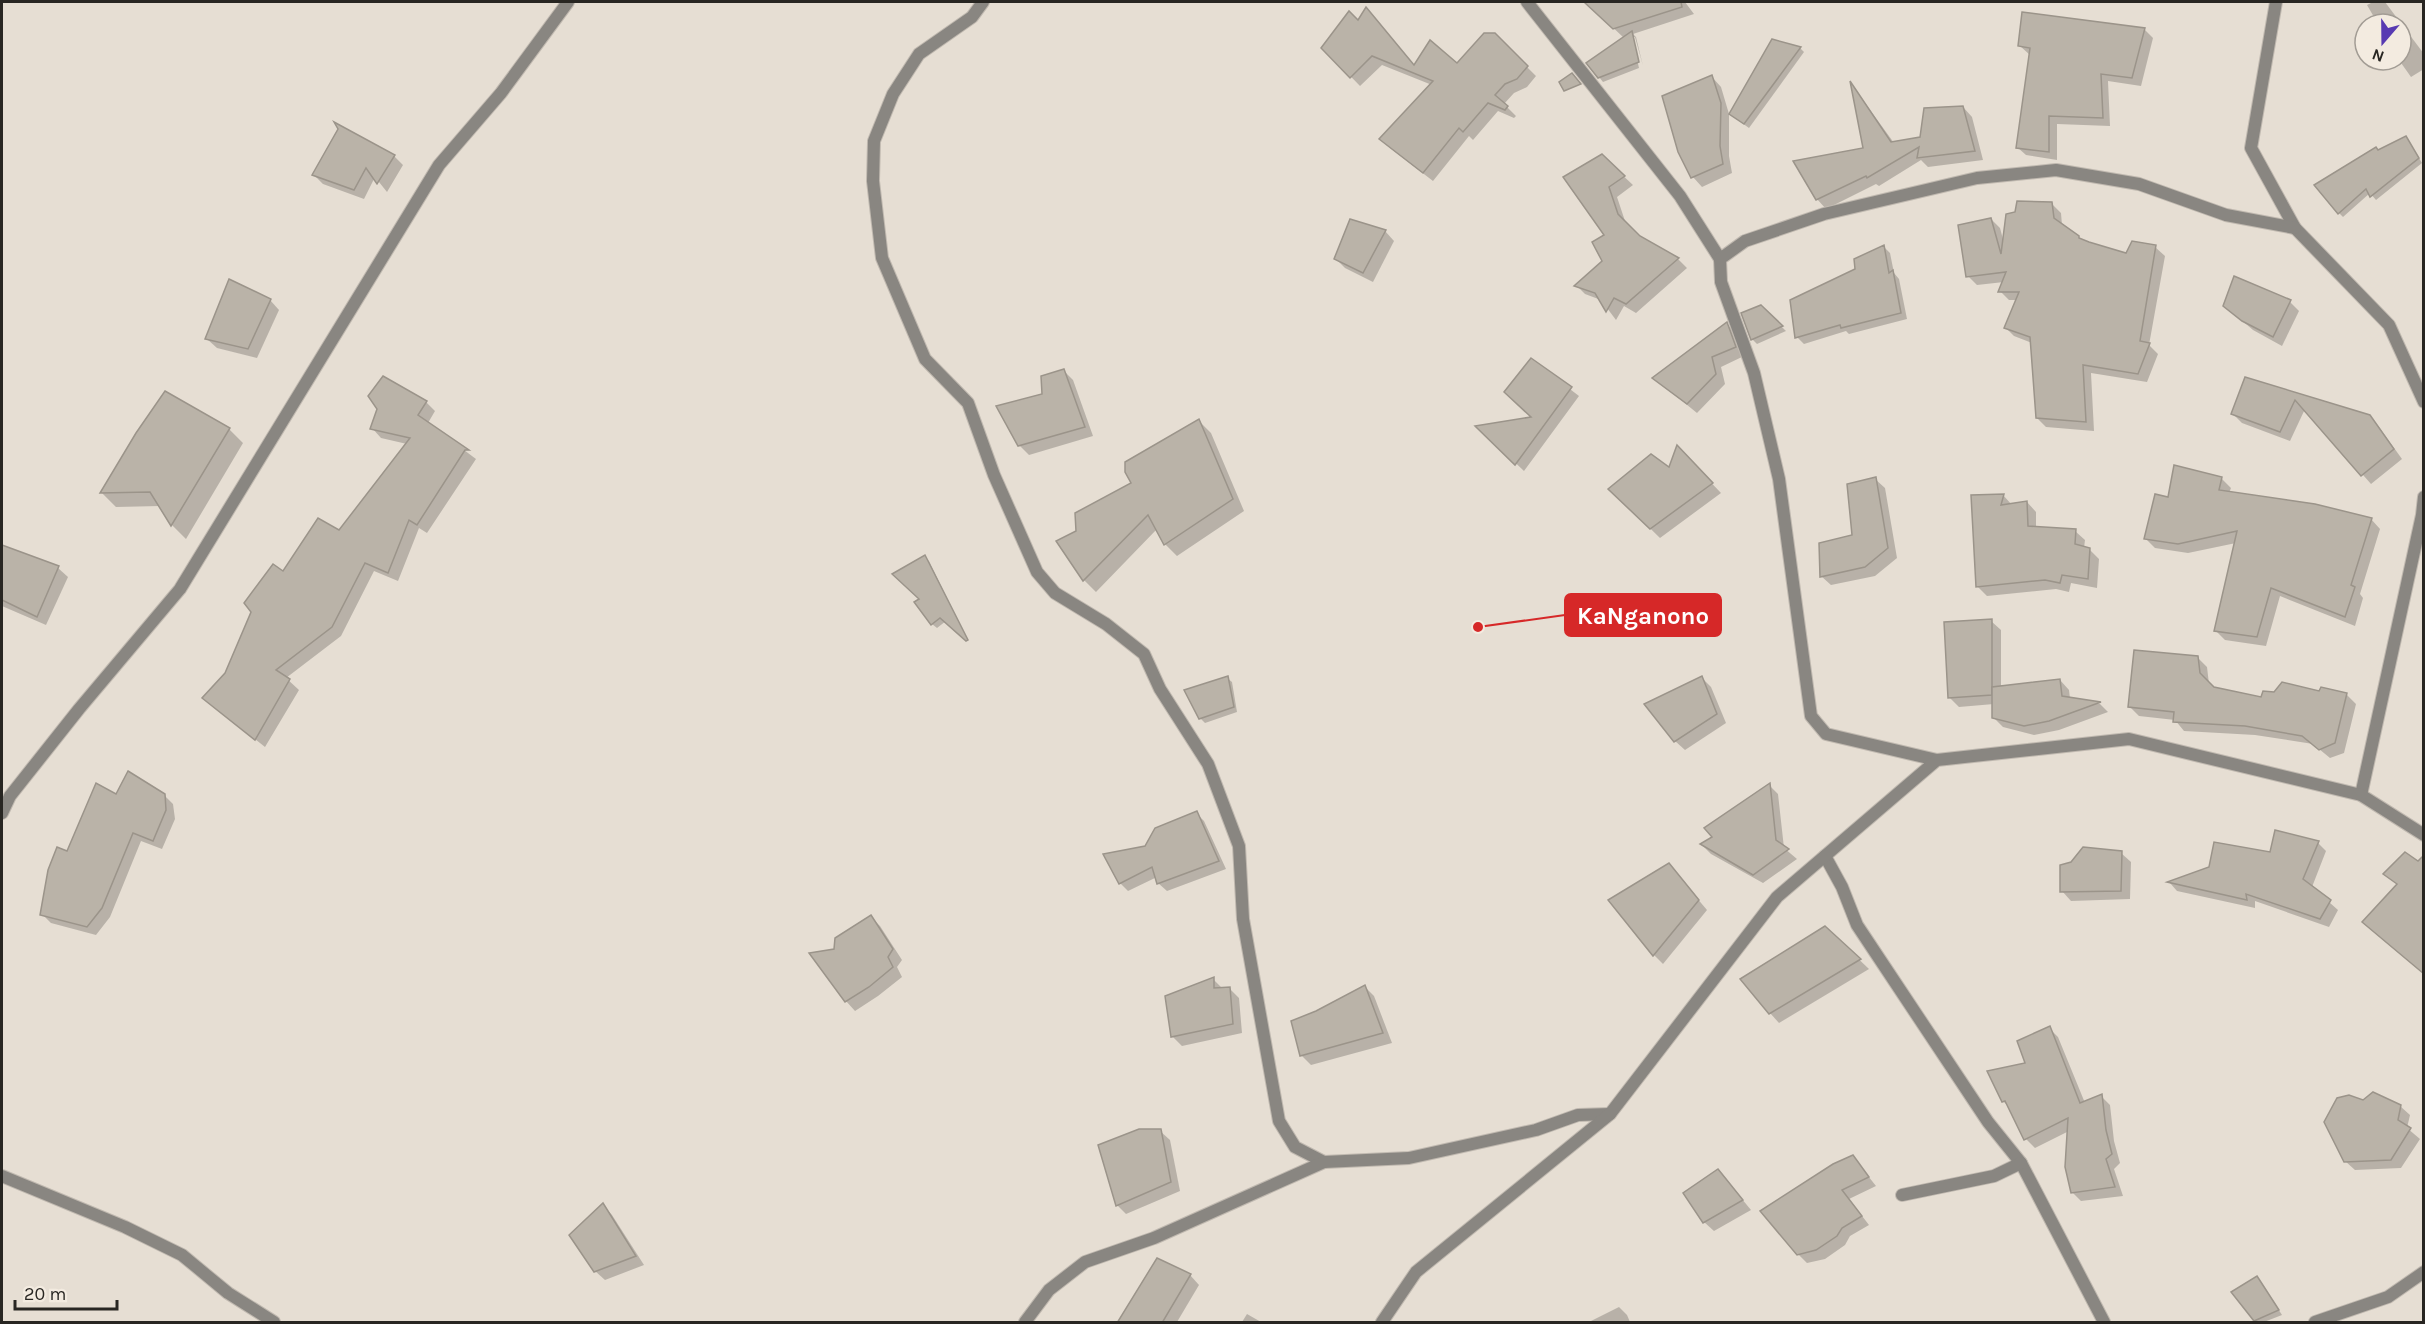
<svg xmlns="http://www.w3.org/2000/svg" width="2425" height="1324" font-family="Karla,sans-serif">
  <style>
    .shadow { fill: #0003 }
    .building { fill: #bab3a8; stroke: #9b948a; stroke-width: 1.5 }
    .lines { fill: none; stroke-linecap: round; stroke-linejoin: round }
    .minor-casing { stroke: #c0b9b0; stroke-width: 14 }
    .minor { stroke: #898681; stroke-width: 12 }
    .leader { fill: none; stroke: #d62828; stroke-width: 2 }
    .callout-dot { fill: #d62828; stroke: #f3ebe0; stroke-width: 2 }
    .callout { fill: #d62828; stroke: #d62828; stroke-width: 2 }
    .callout-label { font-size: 24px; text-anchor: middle; font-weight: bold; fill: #fff }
  </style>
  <rect width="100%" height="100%" fill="#e6ded3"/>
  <!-- shadow -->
  <g class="shadow">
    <path d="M1586 2H1685L1694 14 1633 34 1636 37 1643 66 1635 37H1632L1639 68 1603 82 1599 77 1624 38Z"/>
    <path d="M2373 2H2385L2424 54V69L2411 77 2399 60H2401V24H2378L2367 5Z"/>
    <path d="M1366 9 1415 67 1457 65 1494 34 1536 76 1527 87 1514 93 1504 104 1516 116 1514 118 1498 111 1473 140 1469 136 1433 181 1390 148 1432 85 1382 65 1360 86 1323 48 1359 22Z"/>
    <path d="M2035 16 2145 30 2153 38 2141 86 2108 81 2110 126 2057 124V160L2026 155 2017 147 2030 55 2020 46Z"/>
    <path d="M1800 48 1804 52 1749 128 1735 118 1731 114Z"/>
    <path d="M1712 77 1721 87 1729 114V156L1732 173 1702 187 1693 177 1679 151Z"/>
    <path d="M1852 85 1894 143 1922 138 1963 107 1972 117 1983 160 1928 167 1921 160 1879 186 1876 184 1826 209 1817 199 1864 149Z"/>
    <path d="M2406 137 2422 163 2376 200 2370 193 2343 217 2339 213 2378 151Z"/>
    <path d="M394 156 403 165 387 192 375 177 364 199 323 184 314 175Z"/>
    <path d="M1602 156 1633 185 1617 197 1626 224 1640 237 1678 259 1687 268 1636 313 1624 306 1616 320 1601 300 1585 294 1577 286 1604 261 1606 236Z"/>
    <path d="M2052 204 2061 213 2062 225 2083 241 2127 255 2155 247 2165 256 2149 345 2158 354 2147 382 2091 373 2094 431 2046 427 2037 418 2032 343 2014 336 2005 327 2017 300H2009L2000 291 2004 282 1977 285 1968 276 1991 219 2000 228 2004 243Z"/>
    <path d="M1385 231 1394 241 1373 282 1345 268 1336 259Z"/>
    <path d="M1884 247 1890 253 1894 273 1899 279 1907 319 1849 334 1846 331 1804 344 1797 337 1857 270Z"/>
    <path d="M270 300 279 310 257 358 217 348 207 339Z"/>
    <path d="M2290 302 2299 311 2282 346 2253 330 2225 306Z"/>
    <path d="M1761 307 1786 331 1757 344 1752 339 1743 314Z"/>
    <path d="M1727 324 1736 333 1744 356 1721 367 1725 384 1697 413 1654 378Z"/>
    <path d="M1532 360 1579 396 1524 471 1478 427 1534 418Z"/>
    <path d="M1064 371 1073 380 1093 436 1029 455 1019 445 1043 395Z"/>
    <path d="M384 378 426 402 435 411 428 423 476 459 427 533 419 528 398 581 374 571 341 636 286 678 299 690 265 747 204 698 227 674 283 573 339 532 407 444 381 438 372 428 379 409Z"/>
    <path d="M2245 378 2369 417 2379 427 2402 459 2371 484 2305 409 2290 441 2242 423 2233 414Z"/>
    <path d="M1199 421 1211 433 1244 511 1177 556 1165 544 1157 529 1096 592 1084 580 1058 541 1077 532 1133 484Z"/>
    <path d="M229 429 243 443 186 539 172 525 160 506 116 507 102 493 138 434Z"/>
    <path d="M1678 448 1721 493 1660 538 1610 489 1670 469Z"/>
    <path d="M2221 478 2231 488 2229 493 2371 519 2380 529 2360 594 2363 598 2355 626 2280 596 2266 646 2225 640 2216 631 2236 543 2188 553 2155 548 2145 538 2169 499Z"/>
    <path d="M1875 479 1885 488 1897 558 1875 576 1831 585 1821 576 1854 537Z"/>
    <path d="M2003 495 2012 505 2027 502 2036 512V528L2075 531 2085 540 2084 548 2089 549 2099 559 2097 588 2071 583 2069 592 2056 589 1987 596 1977 586Z"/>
    <path d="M8 549 58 568 68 577 46 625 2 606V559Z"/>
    <path d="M924 557 929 561 967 640 946 621 937 628 932 624 921 599Z"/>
    <path d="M1991 621 2001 630V687L2060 680 2069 690 2070 699 2100 704 2108 712 2059 730 2034 735 2003 727 1994 718V704L1959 707 1949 697Z"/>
    <path d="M2197 657 2207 667 2209 684 2214 689 2262 698 2320 692 2346 694 2356 704 2344 753 2330 758 2313 744 2255 735 2184 731 2175 720 2139 716 2129 706Z"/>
    <path d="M1227 678 1232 682 1237 712 1205 723 1200 718Z"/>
    <path d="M1702 678 1711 687 1726 723 1685 750 1675 741Z"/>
    <path d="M1769 785 1778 794 1784 848 1797 859 1763 883 1711 854 1702 845 1714 838Z"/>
    <path d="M164 795 173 804 175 819 162 849 141 841 110 917 96 935 51 923 42 914 117 796Z"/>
    <path d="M1196 813 1204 821 1226 869 1167 891 1158 883 1157 877 1128 891 1120 883 1146 847Z"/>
    <path d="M2318 843 2326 851 2312 887 2338 910 2329 927 2255 901V908L2177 891 2170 883 2210 868Z"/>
    <path d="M2121 853 2131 862 2130 899 2071 901 2062 891Z"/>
    <path d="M1669 865 1707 910 1663 964 1654 955Z"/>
    <path d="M871 917 880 926 902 960 897 967 902 977 878 996 855 1011 846 1001 836 950Z"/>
    <path d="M1825 927 1869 969 1779 1023 1770 1013Z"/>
    <path d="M1213 979 1222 988 1230 989 1239 998 1242 1033 1182 1046 1173 1037Z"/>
    <path d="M1365 987 1374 996 1392 1043 1311 1065 1301 1055 1317 1013Z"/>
    <path d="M2049 1028 2058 1037 2085 1103 2101 1096 2110 1105 2114 1141 2120 1163 2114 1169 2123 1196 2081 1201 2072 1192 2069 1131 2035 1148 2026 1139 2010 1108 2003 1101Z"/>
    <path d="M2363 1101 2400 1106 2410 1115 2407 1128 2420 1139 2401 1168 2355 1170 2345 1161Z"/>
    <path d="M1160 1131 1170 1140 1180 1191 1126 1214 1117 1205Z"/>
    <path d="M1853 1157 1876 1186 1849 1199 1869 1225 1850 1236 1845 1245 1825 1259 1807 1263 1798 1254Z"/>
    <path d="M1718 1170 1751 1210 1714 1231 1704 1222Z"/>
    <path d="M603 1205 612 1215 644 1265 605 1280 595 1271Z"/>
    <path d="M1190 1275 1199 1285 1177 1322H1119Z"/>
    <path d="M2261 1282 2282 1315 2264 1322H2257L2255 1320Z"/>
    <path d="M1619 1307 1627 1315 1630 1322H1589Z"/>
    <path d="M1247 1314 1261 1322H1242Z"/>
  </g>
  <!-- building -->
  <g class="building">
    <path d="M1584 2H1681L1682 7 1613 29Z"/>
    <path d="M1366 7 1414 65 1430 40 1457 63 1484 33H1495L1528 66 1517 79 1505 84 1495 95 1508 106 1505 110 1488 103 1463 132 1459 128 1423 173 1379 139 1433 81 1372 56 1350 78 1321 48 1349 11 1358 20Z"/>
    <path d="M2022 12 2145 28 2132 78 2101 74 2103 118 2049 116V152L2016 148 2030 48 2018 46Z"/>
    <path d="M1632 31 1639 62 1598 78 1586 63Z"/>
    <path d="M1772 39 1801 47 1744 124 1729 114Z"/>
    <path d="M1572 73 1581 84 1564 91 1559 82Z"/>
    <path d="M1712 75 1721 103 1720 146 1723 164 1691 178 1678 152 1662 96Z"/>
    <path d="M1850 81 1891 142 1920 137 1924 108 1963 106 1975 151 1917 158 1919 147 1867 178 1866 176 1816 200 1793 161 1863 148Z"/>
    <path d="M334 122 395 155 377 184 366 168 354 190 312 175 338 129Z"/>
    <path d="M2406 136 2419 158 2370 197 2366 189 2338 214 2314 185 2376 147 2378 150Z"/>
    <path d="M1602 154 1625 176 1609 187 1618 214 1640 236 1679 258 1626 304 1614 298 1606 312 1595 293 1574 286 1602 261 1592 242 1604 235 1563 177Z"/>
    <path d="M2017 201 2052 202 2054 218 2079 236V238L2089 242 2126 253 2132 241 2156 245 2140 341 2150 343 2138 374 2083 365 2086 422 2036 418 2030 337 2004 328 2019 292H1998L2006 272 1966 277 1958 225 1991 218 2001 254 2006 214 2015 212Z"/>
    <path d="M1350 219 1386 230 1363 273 1334 259Z"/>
    <path d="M1884 245 1889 273 1893 270 1901 313 1841 328 1840 325 1795 338 1790 300 1855 269 1854 259Z"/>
    <path d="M2234 276 2291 300 2273 337 2242 321 2223 306Z"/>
    <path d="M229 279 271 299 248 349 205 339Z"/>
    <path d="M1761 305 1783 326 1751 340 1741 313Z"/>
    <path d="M1727 322 1736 347 1712 357 1716 374 1687 404 1652 378Z"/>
    <path d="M1531 358 1572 387 1515 465 1475 426 1531 417 1504 392Z"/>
    <path d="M1064 369 1085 427 1018 446 996 406 1042 394 1041 376Z"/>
    <path d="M383 376 427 401 418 415 469 450H465L417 525 409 520 388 573 365 563 332 627 276 670 290 679 255 740 202 698 225 673 251 612 244 603 273 564 283 571 318 518 339 530 410 438 370 429 377 409 368 396Z"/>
    <path d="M2245 377 2370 415 2394 449 2361 476 2295 400 2280 432 2231 414Z"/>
    <path d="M165 391 230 428 171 526 150 492 100 493 136 433Z"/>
    <path d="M1199 419 1233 499 1164 545 1148 515 1083 581 1056 541 1076 531 1075 513 1131 483 1125 472V462Z"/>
    <path d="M1677 445 1713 483 1650 529 1608 489 1651 454 1669 467Z"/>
    <path d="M2174 465 2222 477 2219 490 2315 504 2372 518 2351 585 2355 587 2345 617 2271 588 2257 637 2214 631 2237 531 2178 544 2144 539 2155 494 2168 497Z"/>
    <path d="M1876 477 1888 548 1865 567 1820 577 1819 543 1852 535 1847 484Z"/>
    <path d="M2004 494 2001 505 2027 501 2028 526 2076 529 2075 544 2090 548 2088 579 2062 575 2060 583 2045 580 1976 587 1971 495Z"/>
    <path d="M2 545 59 566 37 617 2 600Z"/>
    <path d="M925 555 968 640 966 641 940 618 931 625 914 602 919 599 892 574Z"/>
    <path d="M1992 619V695L1948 698 1944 622Z"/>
    <path d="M2134 650 2198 656 2200 673 2214 687 2261 697 2263 691 2274 692 2282 682 2319 691 2321 687 2347 693 2335 743 2319 750 2302 736 2245 726 2173 722 2174 712 2128 707Z"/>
    <path d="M1228 676 1234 707 1199 719 1184 690Z"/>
    <path d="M1702 676 1717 714 1674 742 1644 704Z"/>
    <path d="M2060 679 2062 696 2101 702 2049 721 2024 726 1992 718V687Z"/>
    <path d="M128 771 165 794 166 810 153 841 133 833 102 908 87 927 40 915 48 870 57 847 67 851 96 783 116 794Z"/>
    <path d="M1770 783 1776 840 1789 849 1753 875 1700 844 1712 837 1704 828Z"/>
    <path d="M1197 811 1219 861 1157 884 1152 867 1119 884 1103 854 1145 846 1155 828Z"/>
    <path d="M2275 830 2319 841 2303 879 2331 900 2320 919 2246 894 2247 900 2167 882 2209 867 2214 842 2270 852Z"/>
    <path d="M2083 847 2122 851 2121 891 2060 892V865L2071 862Z"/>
    <path d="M2405 852 2418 861 2424 855V974L2362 922 2397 884 2383 874Z"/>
    <path d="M1669 863 1699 900 1653 956 1608 900Z"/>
    <path d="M871 915 893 949 888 957 893 967 869 987 845 1002 809 953 834 949 835 938Z"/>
    <path d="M1825 926 1861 959 1769 1014 1740 979Z"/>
    <path d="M1214 977V988L1230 987 1233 1024 1171 1037 1165 996Z"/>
    <path d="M1365 985 1383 1033 1300 1056 1291 1021 1316 1011Z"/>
    <path d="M2050 1026 2080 1103 2102 1094 2106 1130 2112 1154 2106 1159 2115 1187 2071 1193 2065 1167 2068 1118 2024 1140 2005 1101 2002 1102 1987 1071 2025 1063 2017 1041Z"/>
    <path d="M2373 1092 2401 1105 2398 1120 2411 1128 2391 1160 2344 1162 2324 1122 2337 1098 2349 1095 2363 1100Z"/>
    <path d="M1139 1129H1161L1171 1182 1116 1206 1098 1145Z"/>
    <path d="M1853 1155 1869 1177 1842 1190 1862 1216 1842 1228 1837 1236 1816 1250 1797 1255 1760 1211 1833 1164Z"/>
    <path d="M1718 1169 1743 1200 1703 1223 1683 1193Z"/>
    <path d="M603 1203 636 1256 594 1272 569 1235Z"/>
    <path d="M1157 1258 1191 1274 1162 1323H1117Z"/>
    <path d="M2257 1276 2279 1310 2254 1321 2231 1292Z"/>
  </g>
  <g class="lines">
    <!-- minor casing -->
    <g class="minor-casing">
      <g id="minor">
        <path d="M983 2 972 17 919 54 893 94 874 141 873 181 882 258 925 359 968 403 994 475 1037 572 1055 593 1106 624 1144 654 1160 689 1208 764 1239 846 1243 919 1279 1121 1295 1147 1324 1162"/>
        <path d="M1527 2 1680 196 1720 259"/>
        <path d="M2276 2 2251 148 2295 228 2389 325 2424 402"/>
        <path d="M1937 760 1826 734 1811 716 1779 479 1754 373 1721 282 1720 259 1745 241 1824 214 1977 178 2056 170 2139 184 2226 215 2295 228"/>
        <path d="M2361 795 2422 515 2424 497"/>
        <path d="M2 813 10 796 79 709 180 589 439 165 501 93 568 2"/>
        <path d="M1825 856 1842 887 1857 925 1988 1122 2021 1163 2104 1322"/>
        <path d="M2 1176 125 1227 182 1255 228 1293 274 1322"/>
        <path d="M1902 1195 1994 1176 2021 1163"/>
        <path d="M1025 1322 1049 1290 1085 1262 1154 1238 1324 1162 1409 1158 1536 1130 1578 1115 1610 1114"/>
        <path d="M1382 1322 1416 1272 1610 1114 1777 897 1937 760 2129 739 2361 795 2424 835"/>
        <path d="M2315 1322 2388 1297 2424 1272"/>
      </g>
    </g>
    <!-- minor -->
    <use href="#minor" class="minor"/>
  </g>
  <!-- callouts -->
  <path class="leader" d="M1478 627L1565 615"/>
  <circle class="callout-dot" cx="1478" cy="627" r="6"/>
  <rect class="callout" x="1565" y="594" width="156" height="42" rx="6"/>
  <g class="callout-label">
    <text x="1643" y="624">KaNganono</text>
  </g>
  <!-- border -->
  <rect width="2425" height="1324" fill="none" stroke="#282622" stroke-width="6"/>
  <!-- north arrow -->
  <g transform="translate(2383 42) rotate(200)"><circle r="28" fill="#f3ebe0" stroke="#a29c94" stroke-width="1.5"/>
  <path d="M0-4.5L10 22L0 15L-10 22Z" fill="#573ab2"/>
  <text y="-9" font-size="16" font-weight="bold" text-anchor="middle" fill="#282622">N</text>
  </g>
  <!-- scale -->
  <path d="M15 1300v9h102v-9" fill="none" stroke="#282622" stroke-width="3"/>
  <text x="24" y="1300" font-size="18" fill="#282622" stroke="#f3ebe0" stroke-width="4.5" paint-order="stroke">20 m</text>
</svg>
